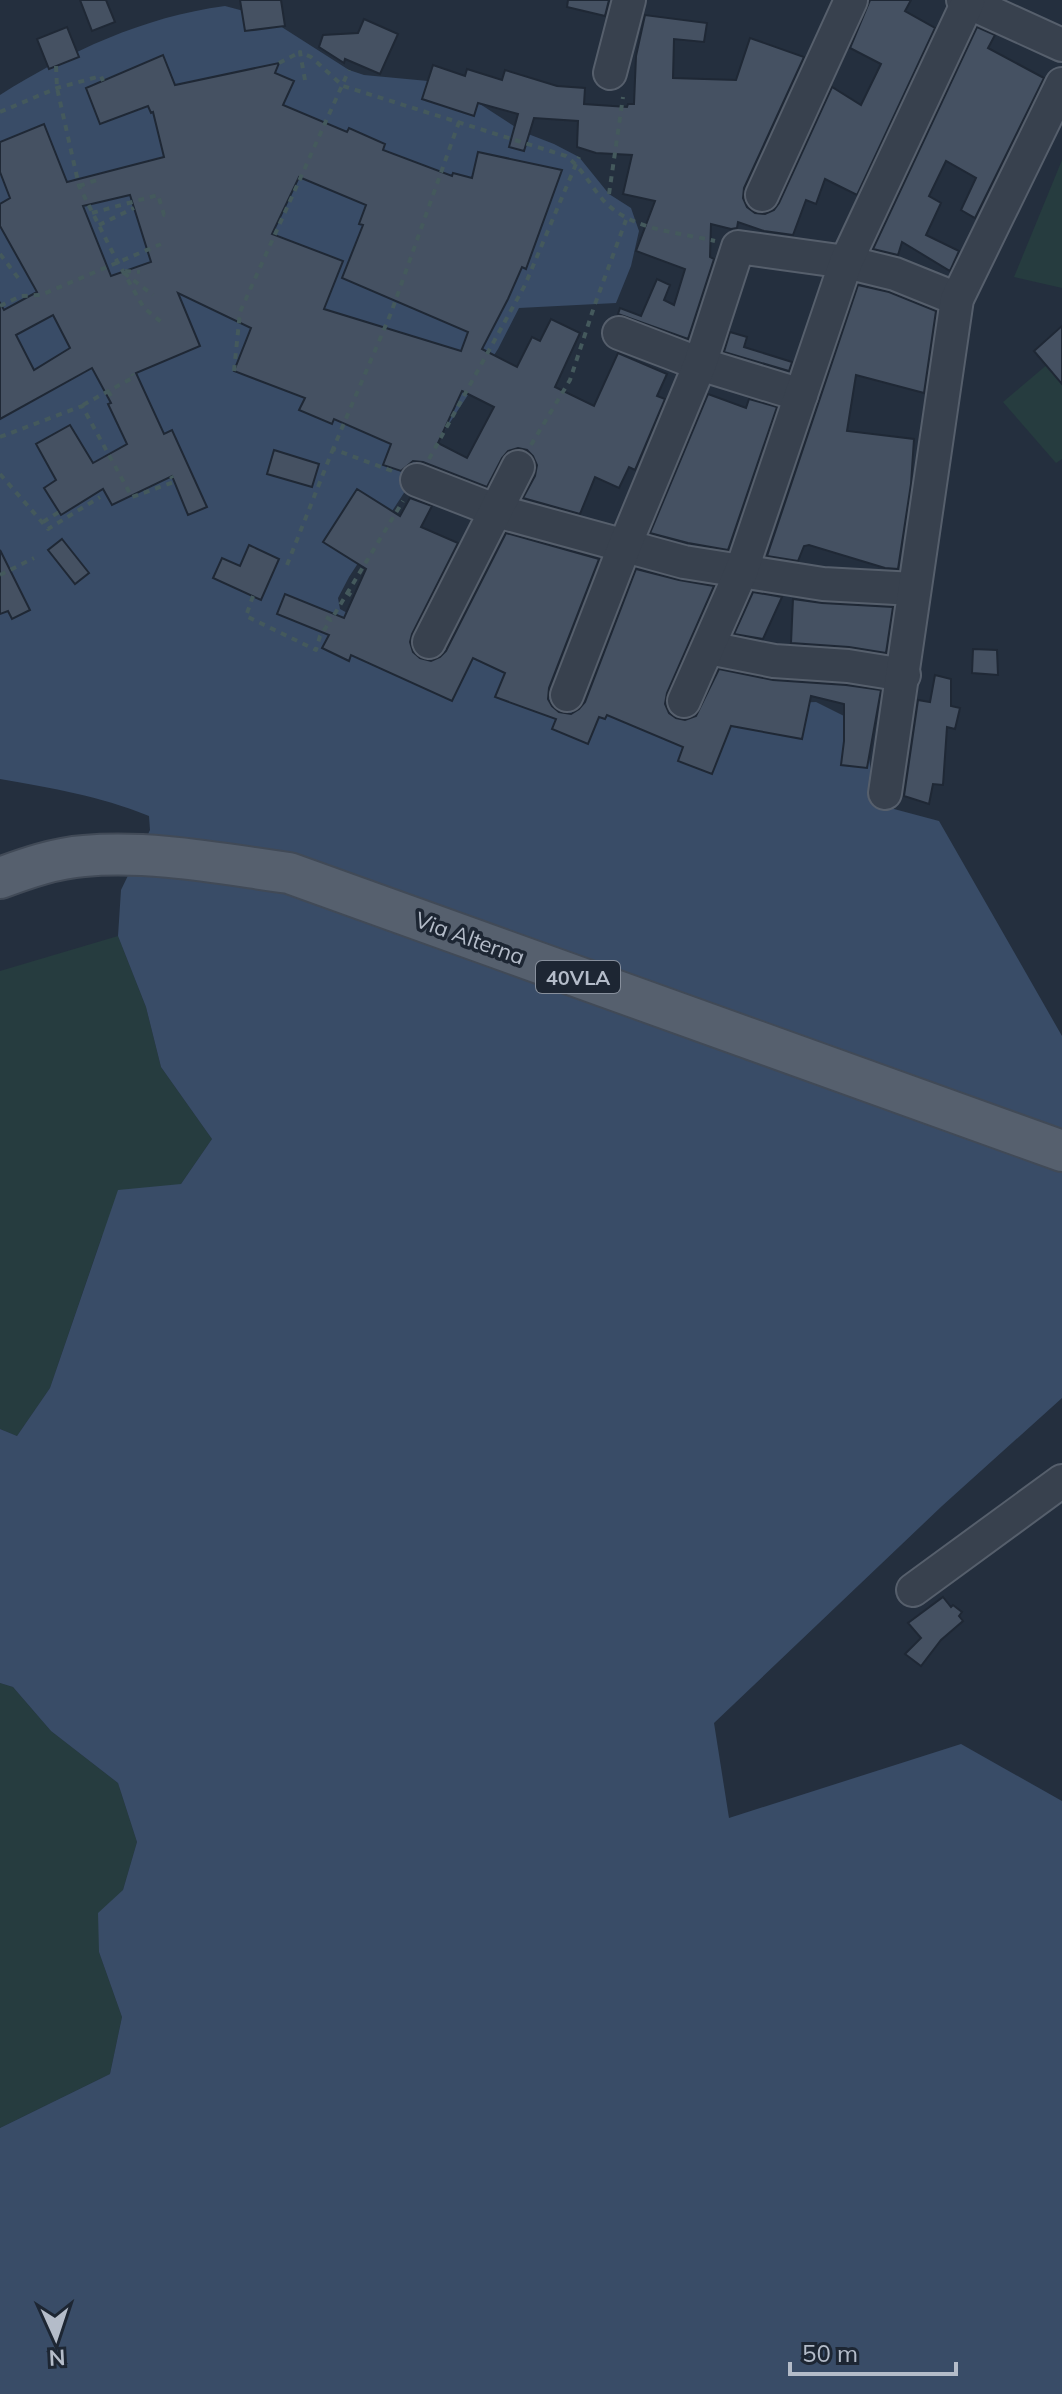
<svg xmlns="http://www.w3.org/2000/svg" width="1062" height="2394" font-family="Mulish,sans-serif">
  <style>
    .green { fill: #263c3f }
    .water { fill: #394c67 }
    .building { fill: #455162; stroke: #1f2835; stroke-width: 2; fill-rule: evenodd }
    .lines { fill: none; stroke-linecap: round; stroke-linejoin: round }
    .minor-casing { stroke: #565f6c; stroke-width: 36 }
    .major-casing { stroke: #414a57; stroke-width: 44 }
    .path { stroke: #44595c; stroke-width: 4; stroke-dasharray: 6 6; stroke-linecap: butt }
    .minor { stroke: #38414e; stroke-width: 32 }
    .major { stroke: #56606e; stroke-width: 40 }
    .labels { text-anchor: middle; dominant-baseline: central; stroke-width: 7; stroke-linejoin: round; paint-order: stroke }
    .shield { fill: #1d2633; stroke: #878f9c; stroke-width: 2 }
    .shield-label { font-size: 20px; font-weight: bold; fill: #b4bcc9 }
    .street-label { font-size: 22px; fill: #b4bcc9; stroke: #1d2633 }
  </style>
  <rect width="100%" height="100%" fill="#242f3e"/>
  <!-- green -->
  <g class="green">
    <path d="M1062 160V288L1014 277Z"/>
    <path d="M1062 352V459L1056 463 1003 402Z"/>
    <path d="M118 936 146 1007 161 1067 212 1139 181 1184 102 1236 50 1388 17 1436 0 1429V971Z"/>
    <path d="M0 1683 13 1687 51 1731 118 1783 137 1842 123 1890 99 1952 122 2017 110 2074 0 2128Z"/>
  </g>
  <!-- water -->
  <path class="water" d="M225 6 266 17 349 70 364 75 428 81 466 95 523 132 554 144 579 157 609 194 631 208 639 231 631 266 616 303 519 308 498 349 349 577 338 598 340 609 362 621 465 655 538 689 607 716 693 707 816 702 852 720 867 743 874 794 894 809 939 821 1062 1036V1398L942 1506 714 1723 729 1818 961 1744 1062 1801V2394H0V2128L110 2074 122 2017 99 1952 98 1913 123 1890 137 1842 118 1783 51 1731 13 1687 0 1683V1429L17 1436 50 1388 118 1190 181 1184 212 1139 161 1067 146 1007 118 936 121 890 150 830 149 816C97 795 55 789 0 779V95C70 51 143 17 225 6Z"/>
  <!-- building -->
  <g class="building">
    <path d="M80 0H106L115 22 92 31Z"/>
    <path d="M240 0H281L285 26 245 31Z"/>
    <path d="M568 0H609L605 16 567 7Z"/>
    <path d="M870 0H911L905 11 935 28 857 195 825 179 816 204 806 200 793 235 764 231 738 222 737 228 731 229 711 224 710 257 714 259 688 339 618 314 620 308 641 316 657 279 670 285 664 300 674 305 685 269 636 251 655 201 623 194 632 155 596 153 577 147 578 121 534 118 524 151 509 147 518 114 478 103 474 116 422 99 433 65 465 76 467 69 502 80 505 70 557 86 585 88 584 104 627 107 628 104H634L636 56 645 15 707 23 704 42 674 39 673 78 736 80 750 38 804 57 744 188 743 198 747 207 755 213 765 214 774 210 779 203 832 87 861 105 881 64 850 48Z"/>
    <path d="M364 19 398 34 380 74 345 59 344 63 319 47 323 35 358 33Z"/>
    <path d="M67 27 79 57 49 69 37 39Z"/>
    <path d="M977 27 995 35 988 48 1044 78 975 218 961 210 976 178 946 161 929 196 941 203 926 235 959 251 950 271 902 242 898 255 873 249Z"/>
    <path d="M163 55 175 85 279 63 275 73 294 81 283 105 347 132 349 128 385 144 383 150 452 176 453 173 472 178 478 152 562 170 526 269 522 267 508 299 482 349 517 367 532 337 540 341 551 319 580 333 555 387 594 406 618 353 667 374 657 396 665 399 635 470 629 467 619 488 595 477 580 514 523 498 535 476 537 465 533 456 527 450 518 448 508 451 502 458 487 487 423 462 413 461 401 471 383 465 391 444 334 419 332 424 299 410 305 398 234 371 251 328 178 293 200 346 136 373 164 434 172 430 207 507 188 515 172 476 112 505 103 489 61 515 44 488 56 480 36 444 70 425 93 463 127 444 108 404 111 403 92 368 0 419V303L4 310 37 292 0 226V204L10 198 0 172V142L44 124 67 182 164 157 153 112 151 113 148 106 100 124 86 88ZM299 177 366 205 359 224 363 225 342 278 468 332 461 351 324 309 343 261 272 234ZM130 195 151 262 111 276 83 206ZM53 315 70 348 34 370 16 335ZM462 391 494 407 467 458 438 443Z"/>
    <path d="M858 285 889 292 936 311 924 393 856 375 847 431 914 439 911 484 898 569 885 568 809 545 804 546 798 561 767 556Z"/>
    <path d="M1062 326V384L1034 351Z"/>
    <path d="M730 332 747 337 744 347 792 362 789 371 724 352Z"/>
    <path d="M708 394 746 408 749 399 777 407 728 550 688 543 650 533Z"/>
    <path d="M274 450 319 464 312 487 267 474Z"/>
    <path d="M357 489 400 516 410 498 432 506 421 527 458 543 412 634 410 642 413 652 420 658 431 661 440 657 446 651 506 533 599 559 549 688 548 699 552 706 559 712 571 714 579 709 585 702 636 569 679 580 714 586 667 693 665 704 669 713 676 718 685 720 696 716 719 669 773 680 846 685 881 690 867 768 841 765 844 741V704L811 696 802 739 731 726 712 774 678 761 683 747 607 715 605 719 599 717 588 744 552 729 556 719 495 697 505 673 473 658 452 701 351 655 349 661 322 648 329 635 277 614 285 594 344 618 366 569 323 542Z"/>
    <path d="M62 539 89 573 75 584 48 550Z"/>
    <path d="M249 545 279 559 261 600 213 578 222 558 240 566Z"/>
    <path d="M0 550 30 610 12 619 8 611 0 614Z"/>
    <path d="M753 592 782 597 763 639 734 634Z"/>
    <path d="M793 599 822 603 893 607 886 653 849 647 791 643Z"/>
    <path d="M973 649 997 650 998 675 972 673Z"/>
    <path d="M935 675 951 679V706L960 708 955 729 947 727 943 785 933 784 929 804 904 796 918 700 930 702Z"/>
    <path d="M943 1597 951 1607 953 1605 962 1612 959 1616 963 1621 941 1640 921 1666 905 1654 921 1638 908 1623Z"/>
  </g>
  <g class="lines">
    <!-- minor casing -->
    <g class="minor-casing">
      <g id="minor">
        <path d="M963 0 1062 45"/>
        <path d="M610 73 629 0"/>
        <path d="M762 195 851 0"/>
        <path d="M619 333 700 364 801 395"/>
        <path d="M417 480 497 511 684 562 823 584 914 589"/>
        <path d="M429 642 518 467"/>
        <path d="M709 648 774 661 848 666 904 675"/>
        <path d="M567 695 625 545 700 364 738 247 846 262 895 274 957 299"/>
        <path d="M684 701 741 572 846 262 968 2"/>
        <path d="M885 793 957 299 1062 84"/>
        <path d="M913 1590 1062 1481"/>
      </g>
    </g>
    <!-- major casing -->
    <g class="major-casing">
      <path id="major" d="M0 878C27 868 56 858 84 856 152 850 222 864 289 873L1062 1151"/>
    </g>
    <!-- path -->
    <g class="path">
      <path d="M279 63 300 52"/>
      <path d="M56 66 57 88 79 186 117 261 144 308 165 325"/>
      <path d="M305 80 300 52 311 57 343 86 566 156C582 168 590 185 603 200 630 230 677 232 715 241"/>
      <path d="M0 112 57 88 101 76 103 81"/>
      <path d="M79 186 97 180"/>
      <path d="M609 194 623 97"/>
      <path d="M92 213 158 195 164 215 169 214"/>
      <path d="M99 225 134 208"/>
      <path d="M0 254 19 279"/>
      <path d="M125 271 140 272"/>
      <path d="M124 273 153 295"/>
      <path d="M0 306 21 296 41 295 161 244"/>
      <path d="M234 371 240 312 349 70"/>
      <path d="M108 391 114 401"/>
      <path d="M83 405 134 377 132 374"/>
      <path d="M0 437 82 406 132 497 174 482 171 476"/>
      <path d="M531 445 570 380 595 304 626 220"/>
      <path d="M429 459 525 285 579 157"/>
      <path d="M392 471 333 449 391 313 459 122"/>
      <path d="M0 474 48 529 100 497"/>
      <path d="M43 522 59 512"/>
      <path d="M287 565 333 449"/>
      <path d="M0 575 34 558"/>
      <path d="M346 592 354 597"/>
      <path d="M253 596 246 616 316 650 320 636 331 620"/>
      <path d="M326 617 331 620 403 501"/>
    </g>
    <!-- minor -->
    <use href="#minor" class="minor"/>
    <!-- major -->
    <use href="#major" class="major"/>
  </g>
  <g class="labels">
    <!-- shield labels -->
    <rect class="shield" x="536" y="961" width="84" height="32" rx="6"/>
    <g class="shield-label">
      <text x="578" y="977">40VLA</text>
    </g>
    <!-- street labels -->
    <g class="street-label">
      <text transform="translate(470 938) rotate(20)">Via Alterna</text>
    </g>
  </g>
  <!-- north arrow -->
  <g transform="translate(56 2338) rotate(177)" stroke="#1d2633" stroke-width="6" paint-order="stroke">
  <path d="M0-6L14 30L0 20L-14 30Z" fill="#b4bcc9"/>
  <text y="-12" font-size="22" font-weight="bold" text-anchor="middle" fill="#b4bcc9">N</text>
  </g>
  <!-- scale -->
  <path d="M790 2362v12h166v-12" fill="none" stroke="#b4bcc9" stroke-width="4"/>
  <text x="802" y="2362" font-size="24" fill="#b4bcc9" stroke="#1d2633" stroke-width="6" paint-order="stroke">50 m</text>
</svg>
